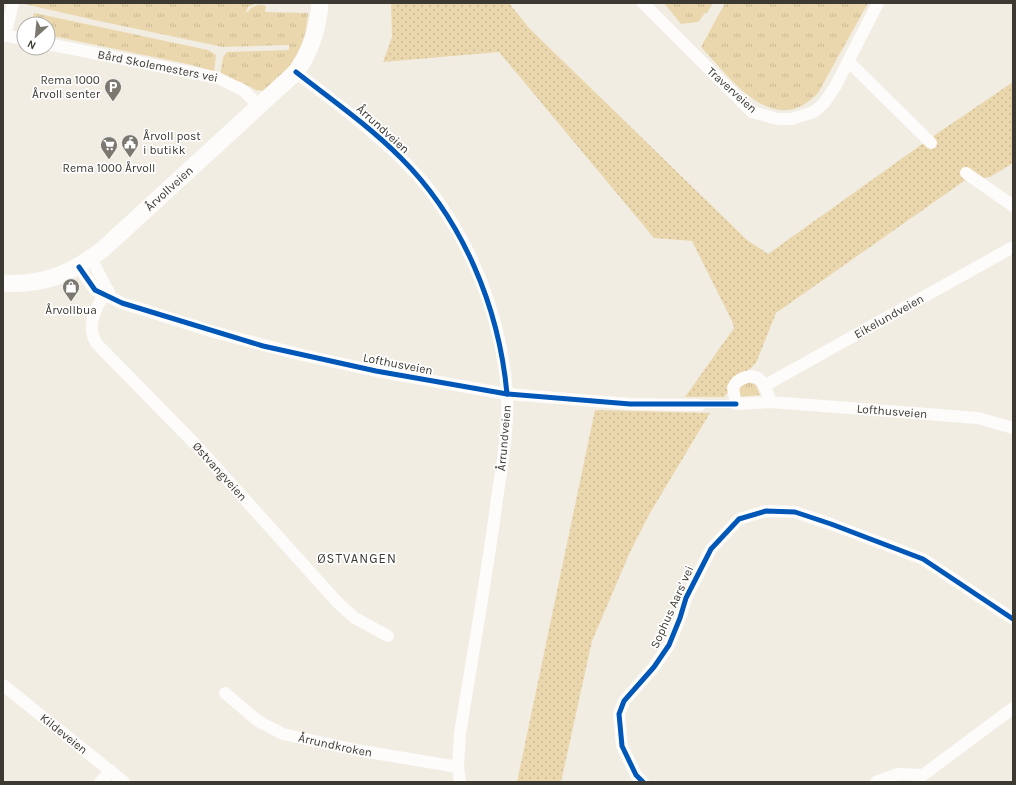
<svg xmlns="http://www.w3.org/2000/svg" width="1016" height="785" font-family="Karla,sans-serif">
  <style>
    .grass { fill: url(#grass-tufts) }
    .park { fill: url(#park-dots) }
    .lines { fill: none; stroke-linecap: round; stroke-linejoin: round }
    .street { stroke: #fdfcfb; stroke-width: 12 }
    .secondary { stroke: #fdfcfb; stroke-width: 17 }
    .cycleway-casing { stroke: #fff; stroke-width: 8 }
    .cycleway { stroke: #0057b8; stroke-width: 5 }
    .labels { text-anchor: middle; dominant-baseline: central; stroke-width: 3.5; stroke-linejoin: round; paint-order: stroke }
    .street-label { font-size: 12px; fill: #3c3932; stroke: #fff }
    .poi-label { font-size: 12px; fill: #3c3932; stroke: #fff }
    .neighbourhood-label { font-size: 13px; letter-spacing: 1px; fill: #3c3932; stroke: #fff }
  </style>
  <defs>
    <pattern id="grass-tufts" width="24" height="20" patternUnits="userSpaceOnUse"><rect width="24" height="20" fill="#ebd7ad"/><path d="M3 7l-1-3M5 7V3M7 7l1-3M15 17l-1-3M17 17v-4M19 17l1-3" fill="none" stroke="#cab995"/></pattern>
    <pattern id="park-dots" width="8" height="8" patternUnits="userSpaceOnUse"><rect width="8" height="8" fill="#ebd7ad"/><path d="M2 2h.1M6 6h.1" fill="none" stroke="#cab995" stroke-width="1.8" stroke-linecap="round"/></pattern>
  </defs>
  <rect width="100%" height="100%" fill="#f2ede3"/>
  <!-- grass -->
  <g class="grass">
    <path d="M20 3H257L248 7 246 12H248C251 6 259 3 266 6L265 12 308 13C305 50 293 68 264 91L256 90 241 82 220 76 223 57 227 52 289 50V45L223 47 99 21Z"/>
    <path d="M664 3H713L707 13H705L698 22 681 24Z"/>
    <path d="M725 3H868L818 93C774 140 731 79 701 47Z"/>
    <path d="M34 13 208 50 216 55 214 74 209 70 192 65 48 35V24H31Z"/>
    <path d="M749 382 756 385 760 395 738 397 739 387Z"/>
  </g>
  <!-- park -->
  <g class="park">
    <path d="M391 3H509L529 28 747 240 768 254 932 137 1013 82V163L990 177 964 181 776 313 756 363 740 378 724 397H685L734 328 732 321 692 241 654 238 499 52 383 62 392 37Z"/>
    <path d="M595 410 710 413 650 513 630 552 592 641 561 782H517Z"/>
  </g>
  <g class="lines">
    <!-- street -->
    <g class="street">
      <path d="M643 3 752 112 778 119H791L814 112 824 103 835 87 878 3"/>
      <path d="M3 35 24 39"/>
      <path d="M5 36 13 3"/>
      <path id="s1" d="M48 44 218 78 244 91 259 106"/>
      <path d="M849 62 931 143"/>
      <path d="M296 72C338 105 382 136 418 176 469 234 502 317 507 394 509 431 501 469 496 506 486 582 472 658 460 734L458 767 460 782"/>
      <path d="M966 173 1013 206"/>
      <path d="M91 258 111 297"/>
      <path d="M79 267 95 290 122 303 214 332 298 354 376 371 507 394 630 404 700 405"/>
      <path id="s2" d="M108 290C96 306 85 326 97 344L196 445 338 603 355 618 388 636"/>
      <path id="s3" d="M764 386 1013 247"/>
      <path id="s4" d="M771 402C768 396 766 387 762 382 753 371 737 378 733 388L736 404 771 402 797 404 978 418 1013 428"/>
      <path id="s5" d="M3 685 124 782"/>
      <path id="s6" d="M225 693 258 721 283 734 356 750 458 767"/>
      <path d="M100 782 111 771"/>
      <path d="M643 782 636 775 622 746 619 714 624 701 654 667 669 645 680 618 686 598 711 549 739 519 766 511 795 512 831 524 923 559 1013 619"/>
      <path d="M876 782 898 774 923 775 1013 708"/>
    </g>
    <!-- secondary -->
    <path class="secondary" id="s7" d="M3 283C43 286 70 274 102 250L296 72C311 51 318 29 320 3"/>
    <!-- cycleway casing -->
    <g class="cycleway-casing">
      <g id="cycleway">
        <path d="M296 72C332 100 369 126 401 158 463 220 499 307 507 394"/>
        <path d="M79 267 95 290 122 303 263 346 376 371 507 394 630 404H736"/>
        <path d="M643 782 636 775 622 746 619 714 624 701 654 667 669 645 680 618 686 598 711 549 739 519 766 511 795 512 831 524 923 559 1013 619"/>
      </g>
    </g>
    <!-- cycleway -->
    <use href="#cycleway" class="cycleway"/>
  </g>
  <!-- icons -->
  <defs>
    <g id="parking-pin" transform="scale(0.9)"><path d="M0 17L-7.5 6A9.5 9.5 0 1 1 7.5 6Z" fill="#7c7870" stroke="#fff"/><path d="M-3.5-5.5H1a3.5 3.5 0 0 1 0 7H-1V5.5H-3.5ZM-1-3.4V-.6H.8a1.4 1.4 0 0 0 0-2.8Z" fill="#fff"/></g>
    <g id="civic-pin" transform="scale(0.9)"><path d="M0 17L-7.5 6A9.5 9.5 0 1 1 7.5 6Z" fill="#7c7870" stroke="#fff"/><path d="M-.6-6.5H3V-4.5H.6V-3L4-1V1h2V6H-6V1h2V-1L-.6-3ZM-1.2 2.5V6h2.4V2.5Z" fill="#fff"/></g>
    <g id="supermarket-pin" transform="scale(0.9)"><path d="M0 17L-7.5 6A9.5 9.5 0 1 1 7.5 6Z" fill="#7c7870" stroke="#fff"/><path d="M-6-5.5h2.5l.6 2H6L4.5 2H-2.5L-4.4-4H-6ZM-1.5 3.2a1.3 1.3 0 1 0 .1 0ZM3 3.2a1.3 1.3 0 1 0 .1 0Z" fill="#fff"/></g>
    <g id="shop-pin" transform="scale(0.9)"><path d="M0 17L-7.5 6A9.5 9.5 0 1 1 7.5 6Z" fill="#7c7870" stroke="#fff"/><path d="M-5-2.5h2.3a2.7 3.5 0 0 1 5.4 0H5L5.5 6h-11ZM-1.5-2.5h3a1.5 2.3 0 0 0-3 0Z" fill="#fff"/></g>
  </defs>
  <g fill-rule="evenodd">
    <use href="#parking-pin" x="113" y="87"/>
    <use href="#civic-pin" x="130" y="143"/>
    <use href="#supermarket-pin" x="109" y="145"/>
    <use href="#shop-pin" x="71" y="287"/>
  </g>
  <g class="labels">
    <!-- street labels -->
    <g class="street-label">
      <text stroke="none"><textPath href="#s1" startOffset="112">Bård Skolemesters vei</textPath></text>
      <text transform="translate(732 90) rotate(42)">Traverveien</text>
      <text transform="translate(383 129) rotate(42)">Årrundveien</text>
      <text stroke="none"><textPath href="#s7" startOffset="198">Årvollveien</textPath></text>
      <text stroke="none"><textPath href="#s3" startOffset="143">Eikelundveien</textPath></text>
      <text transform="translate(398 364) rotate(11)">Lofthusveien</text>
      <text stroke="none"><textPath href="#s4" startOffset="230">Lofthusveien</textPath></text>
      <text transform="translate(504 438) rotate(-85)">Årrundveien</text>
      <text stroke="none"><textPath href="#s2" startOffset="236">Østvangveien</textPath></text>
      <text transform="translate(672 607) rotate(-66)">Sophus Aars' vei</text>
      <text stroke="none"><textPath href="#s5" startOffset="78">Kildeveien</textPath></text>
      <text stroke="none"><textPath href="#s6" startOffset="125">Årrundkroken</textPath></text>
    </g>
    <!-- poi labels -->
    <g class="poi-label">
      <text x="100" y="80" text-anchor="end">Rema 1000<tspan x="100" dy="14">Årvoll senter</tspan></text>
      <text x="143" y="136" text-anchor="start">Årvoll post<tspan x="143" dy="14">i butikk</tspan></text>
      <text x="109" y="168">Rema 1000 Årvoll</text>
      <text x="71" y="310">Årvollbua</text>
    </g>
    <!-- neighbourhood labels -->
    <g class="neighbourhood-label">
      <text x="357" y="558">ØSTVANGEN</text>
    </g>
  </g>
  <!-- border -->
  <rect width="1016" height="785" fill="none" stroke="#3c3932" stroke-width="8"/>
  <!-- north arrow -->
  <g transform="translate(36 36) rotate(207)"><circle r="19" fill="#ffffff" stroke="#b1b0ad"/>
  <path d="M0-3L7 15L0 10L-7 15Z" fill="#7c7870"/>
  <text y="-6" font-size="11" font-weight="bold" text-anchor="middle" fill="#3c3932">N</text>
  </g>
</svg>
